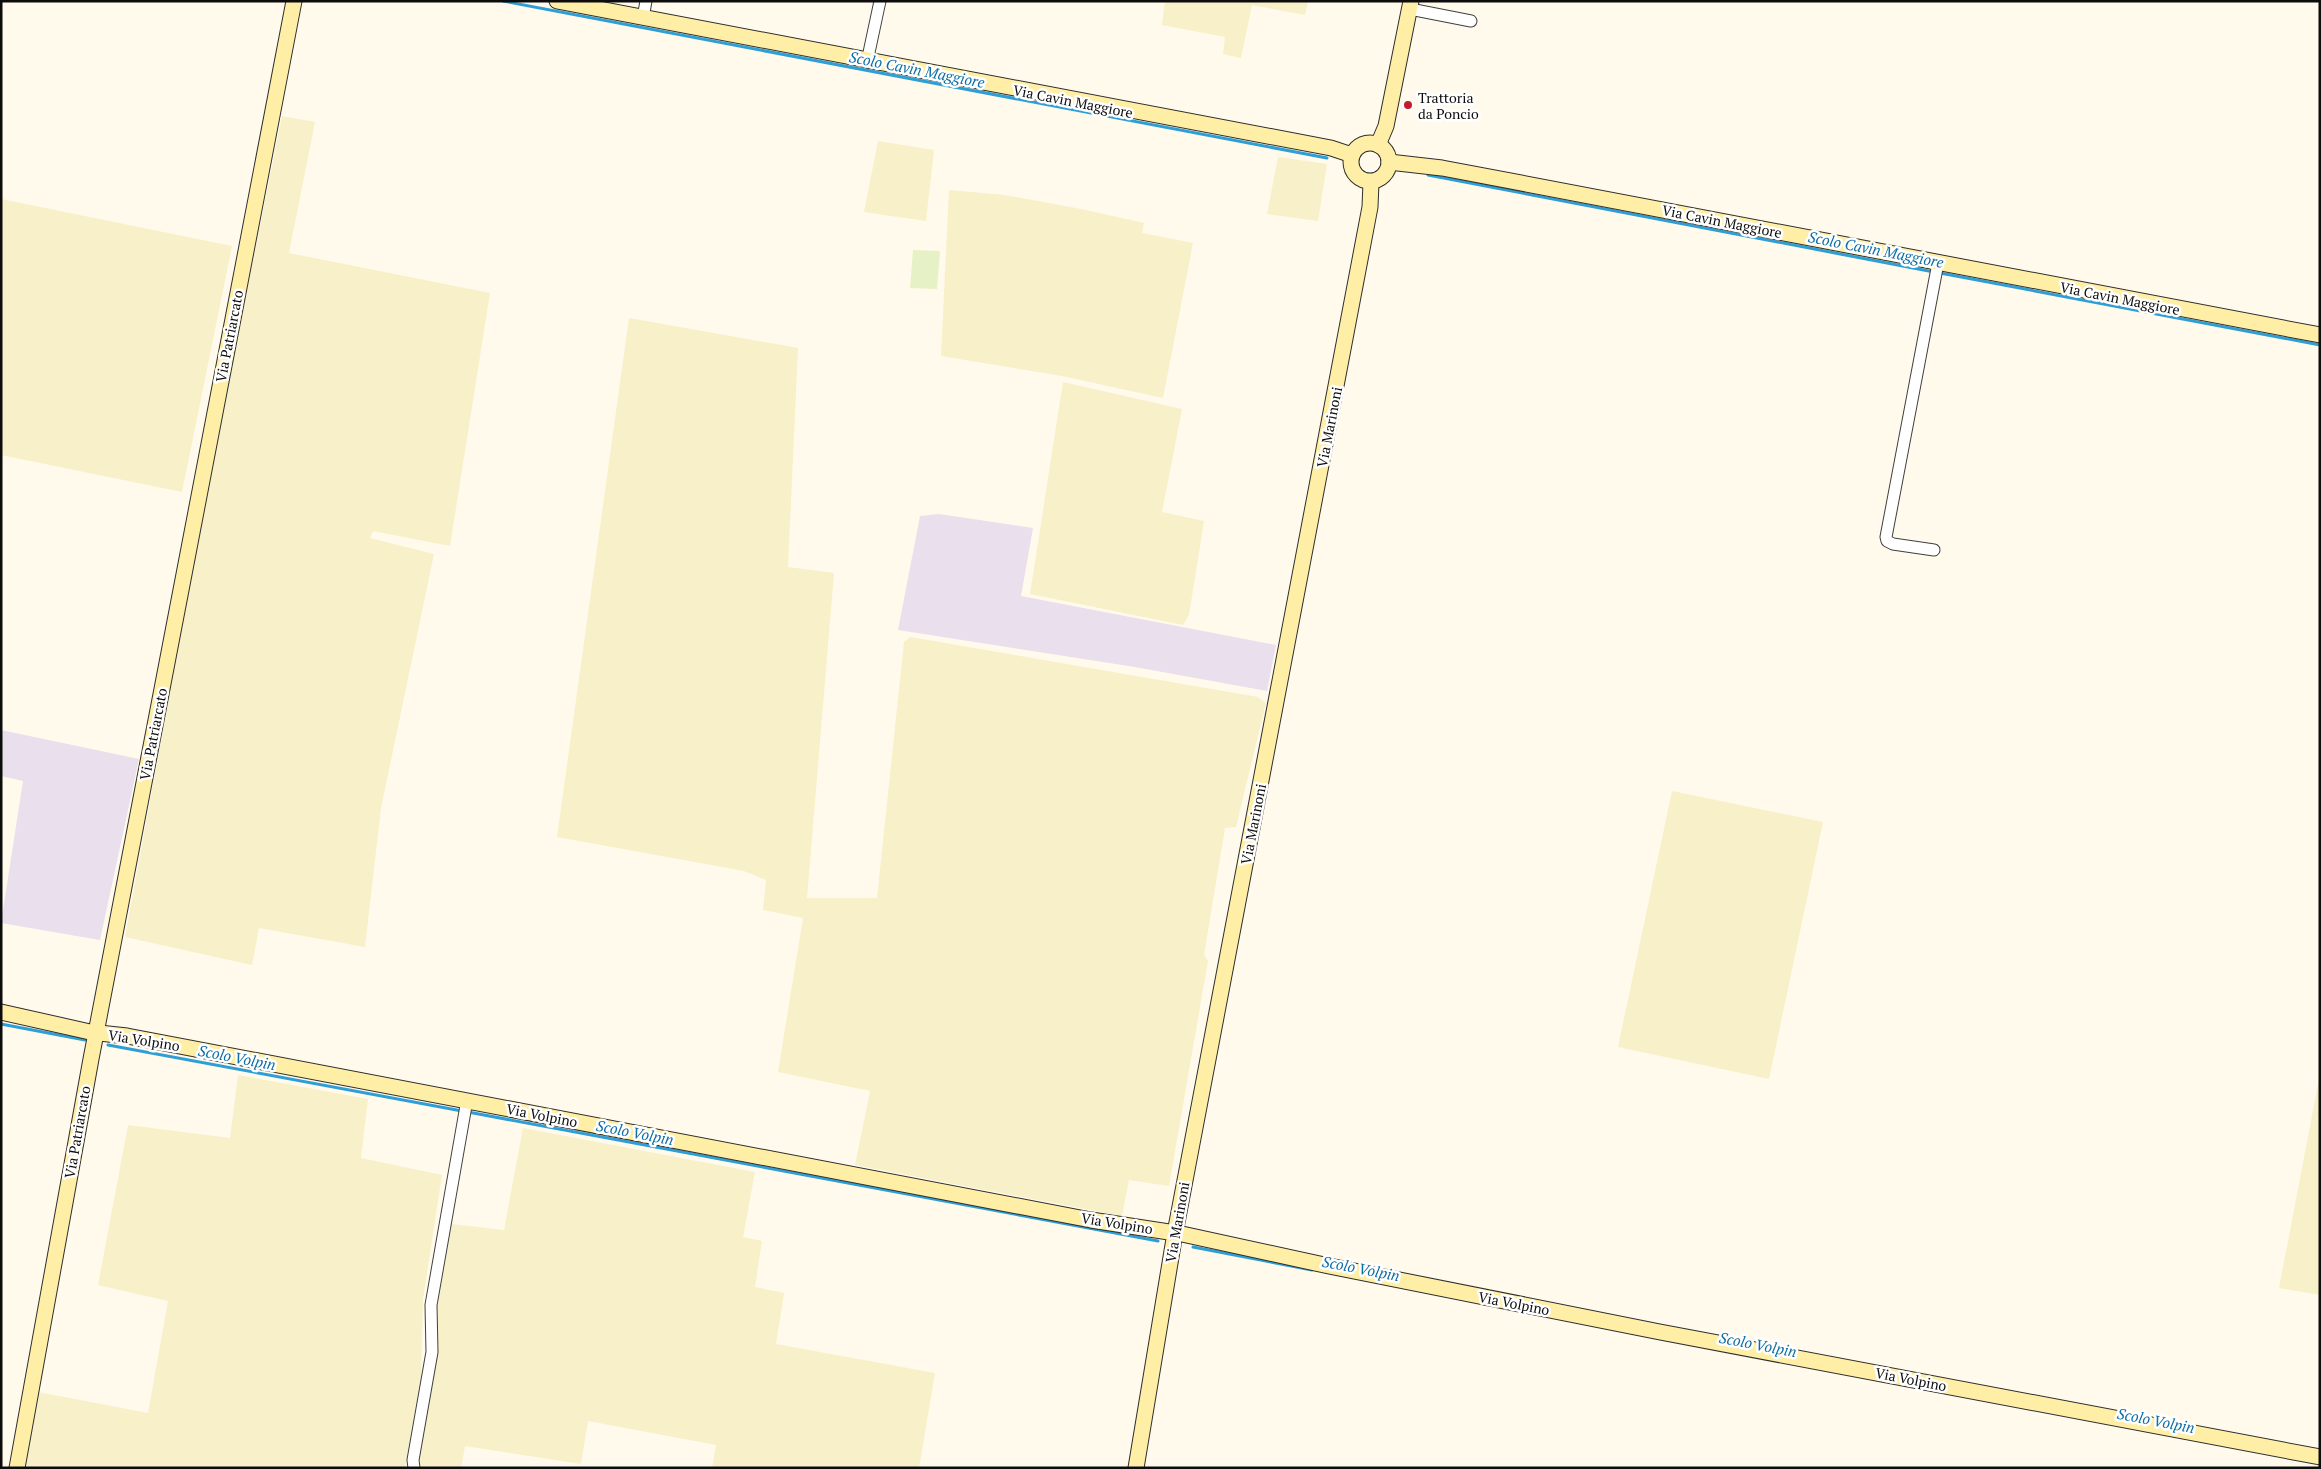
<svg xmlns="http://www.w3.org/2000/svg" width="2321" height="1469" font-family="'PT Serif',serif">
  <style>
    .industrial { fill: #eadfec }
    .farmland { fill: #f7f0c9 }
    .pitch { fill: #e6f2c5 }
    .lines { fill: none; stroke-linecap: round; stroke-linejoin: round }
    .stream { stroke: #2e9fd6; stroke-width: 3 }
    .street-casing { stroke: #3f3f3f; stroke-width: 13 }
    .secondary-casing { stroke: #2e2e2e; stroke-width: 17 }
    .street { stroke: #fff; stroke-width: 11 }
    .secondary { stroke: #ffefa6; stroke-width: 15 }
    .poi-dot { fill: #c51b30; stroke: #fff; stroke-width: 2 }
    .labels { text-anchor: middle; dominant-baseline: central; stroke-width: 5; stroke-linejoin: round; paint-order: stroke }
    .poi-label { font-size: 14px; fill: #0c0c0c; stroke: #fff; text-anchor: start }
    .street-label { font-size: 14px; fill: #0c0c0c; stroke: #fff }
    .water-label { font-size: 15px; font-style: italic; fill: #0e6ea5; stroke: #fff }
  </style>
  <rect width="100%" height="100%" fill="#fffaeb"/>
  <!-- industrial -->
  <g class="industrial">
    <path d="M939 514 1033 528 1021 596 1276 645 1267 691 1135 667 898 630 920 516Z"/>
    <path d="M1 730 139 759 100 940 1 923 23 781 1 776Z"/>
  </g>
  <!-- farmland -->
  <g class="farmland">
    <path d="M1165 1H1308L1305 15 1252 5 1241 58 1223 54 1225 37 1162 25Z"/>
    <path d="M282 116 315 122 289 253 490 293 450 546 373 531 370 538 434 554 381 808 365 947 259 928 252 965 125 937 205 501Z"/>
    <path d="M878 141 934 150 926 221 864 212Z"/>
    <path d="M1278 157 1327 164 1318 221 1267 214Z"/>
    <path d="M949 190 1005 195 1081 209 1144 223 1142 233 1193 243 1163 398 1062 376 941 356Z"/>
    <path d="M1 199 232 246 182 492 1 455Z"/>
    <path d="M629 318 798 348 788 567 834 573 807 898H877L904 642 910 637 1258 697 1266 703 1236 827 1225 828 1204 955 1208 961 1169 1186 1129 1180 1122 1216 855 1165 870 1091 778 1072 803 918 763 910 766 880 744 871 557 837Z"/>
    <path d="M1063 382 1182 409 1162 512 1204 521 1189 615 1183 625 1030 594Z"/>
    <path d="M1672 791 1823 822 1769 1079 1618 1047Z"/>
    <path d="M2320 1074V1295L2279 1288Z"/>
    <path d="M238 1075 368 1099 361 1158 442 1175 423 1299 421 1376 405 1468H24L38 1392 148 1413 168 1301 98 1285 128 1125 230 1138Z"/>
    <path d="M523 1128 755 1172 743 1237 762 1241 755 1287 784 1293 776 1344 935 1373 919 1468H712L716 1445 588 1421 581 1464 465 1446 461 1468H416L443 1223 504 1230Z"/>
  </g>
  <!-- pitch -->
  <path class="pitch" d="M913 250 940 251 937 289 910 288Z"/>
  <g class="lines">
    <!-- stream -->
    <g class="stream">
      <path d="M503 1 1327 158"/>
      <path d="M1428 175 1934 272"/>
      <path d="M1940 273 2320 345"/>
      <path d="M1 1024 85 1040"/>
      <path d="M108 1045 462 1111"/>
      <path d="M468 1112 1158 1241"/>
      <path d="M1193 1247 1312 1270"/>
    </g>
    <!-- street casing -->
    <g class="street-casing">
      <g id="street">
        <path d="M1410 9 1471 21"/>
        <path d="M643 18 646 1"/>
        <path d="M867 62 880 1"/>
        <path d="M1934 550 1893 544 1887 541 1886 537 1938 263"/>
        <path d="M414 1468 413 1460 432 1352 431 1305 467 1100"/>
      </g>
    </g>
    <!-- secondary casing -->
    <g class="secondary-casing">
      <g id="secondary">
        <path d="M557 1 1331 148 1352 155"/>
        <circle cx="1370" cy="162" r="19"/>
        <path d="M1378 145 1386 126 1411 1"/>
        <path d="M1389 162 1442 168 2320 335"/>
        <path d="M1 1012 90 1032 127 1036 1091 1220 1182 1234 1329 1266 1660 1332 2320 1457"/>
        <path d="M17 1468 91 1059 294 1"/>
        <path d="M1136 1468 1175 1233 1370 207 1371 182"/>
      </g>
    </g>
    <!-- street -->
    <use href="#street" class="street"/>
    <!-- secondary -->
    <use href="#secondary" class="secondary"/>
  </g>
  <!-- markers -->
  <circle class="poi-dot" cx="1408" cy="105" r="5"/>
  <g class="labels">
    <!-- poi labels -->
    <g class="poi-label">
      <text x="1418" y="97">Trattoria<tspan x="1418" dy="16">da Poncio</tspan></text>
    </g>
    <!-- street labels -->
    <g class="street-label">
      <text transform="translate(1073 101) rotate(11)">Via Cavin Maggiore</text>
      <text transform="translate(1722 221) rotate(11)">Via Cavin Maggiore</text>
      <text transform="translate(2120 298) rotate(11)">Via Cavin Maggiore</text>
      <text transform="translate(229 336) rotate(-79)">Via Patriarcato</text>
      <text transform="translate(1329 427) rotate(-79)">Via Marinoni</text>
      <text transform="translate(153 734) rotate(-79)">Via Patriarcato</text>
      <text transform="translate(1253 824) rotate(-79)">Via Marinoni</text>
      <text transform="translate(144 1040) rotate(9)">Via Volpino</text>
      <text transform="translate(542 1115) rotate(11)">Via Volpino</text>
      <text transform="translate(77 1132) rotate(-80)">Via Patriarcato</text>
      <text transform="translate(1177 1222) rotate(-80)">Via Marinoni</text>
      <text transform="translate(1117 1223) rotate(9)">Via Volpino</text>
      <text transform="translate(1514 1303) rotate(11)">Via Volpino</text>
      <text transform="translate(1911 1379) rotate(11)">Via Volpino</text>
    </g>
    <!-- water labels -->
    <g class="water-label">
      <text transform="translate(917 69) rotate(11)">Scolo Cavin Maggiore</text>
      <text transform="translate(1876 249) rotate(11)">Scolo Cavin Maggiore</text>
      <text transform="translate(237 1057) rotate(11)">Scolo Volpin</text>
      <text transform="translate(635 1132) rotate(11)">Scolo Volpin</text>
      <text transform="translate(1361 1268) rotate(11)">Scolo Volpin</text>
      <text transform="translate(1758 1344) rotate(11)">Scolo Volpin</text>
      <text transform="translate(2156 1420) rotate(11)">Scolo Volpin</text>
    </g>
  </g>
  <!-- border -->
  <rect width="2321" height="1469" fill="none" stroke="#0c0c0c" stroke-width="5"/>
</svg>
